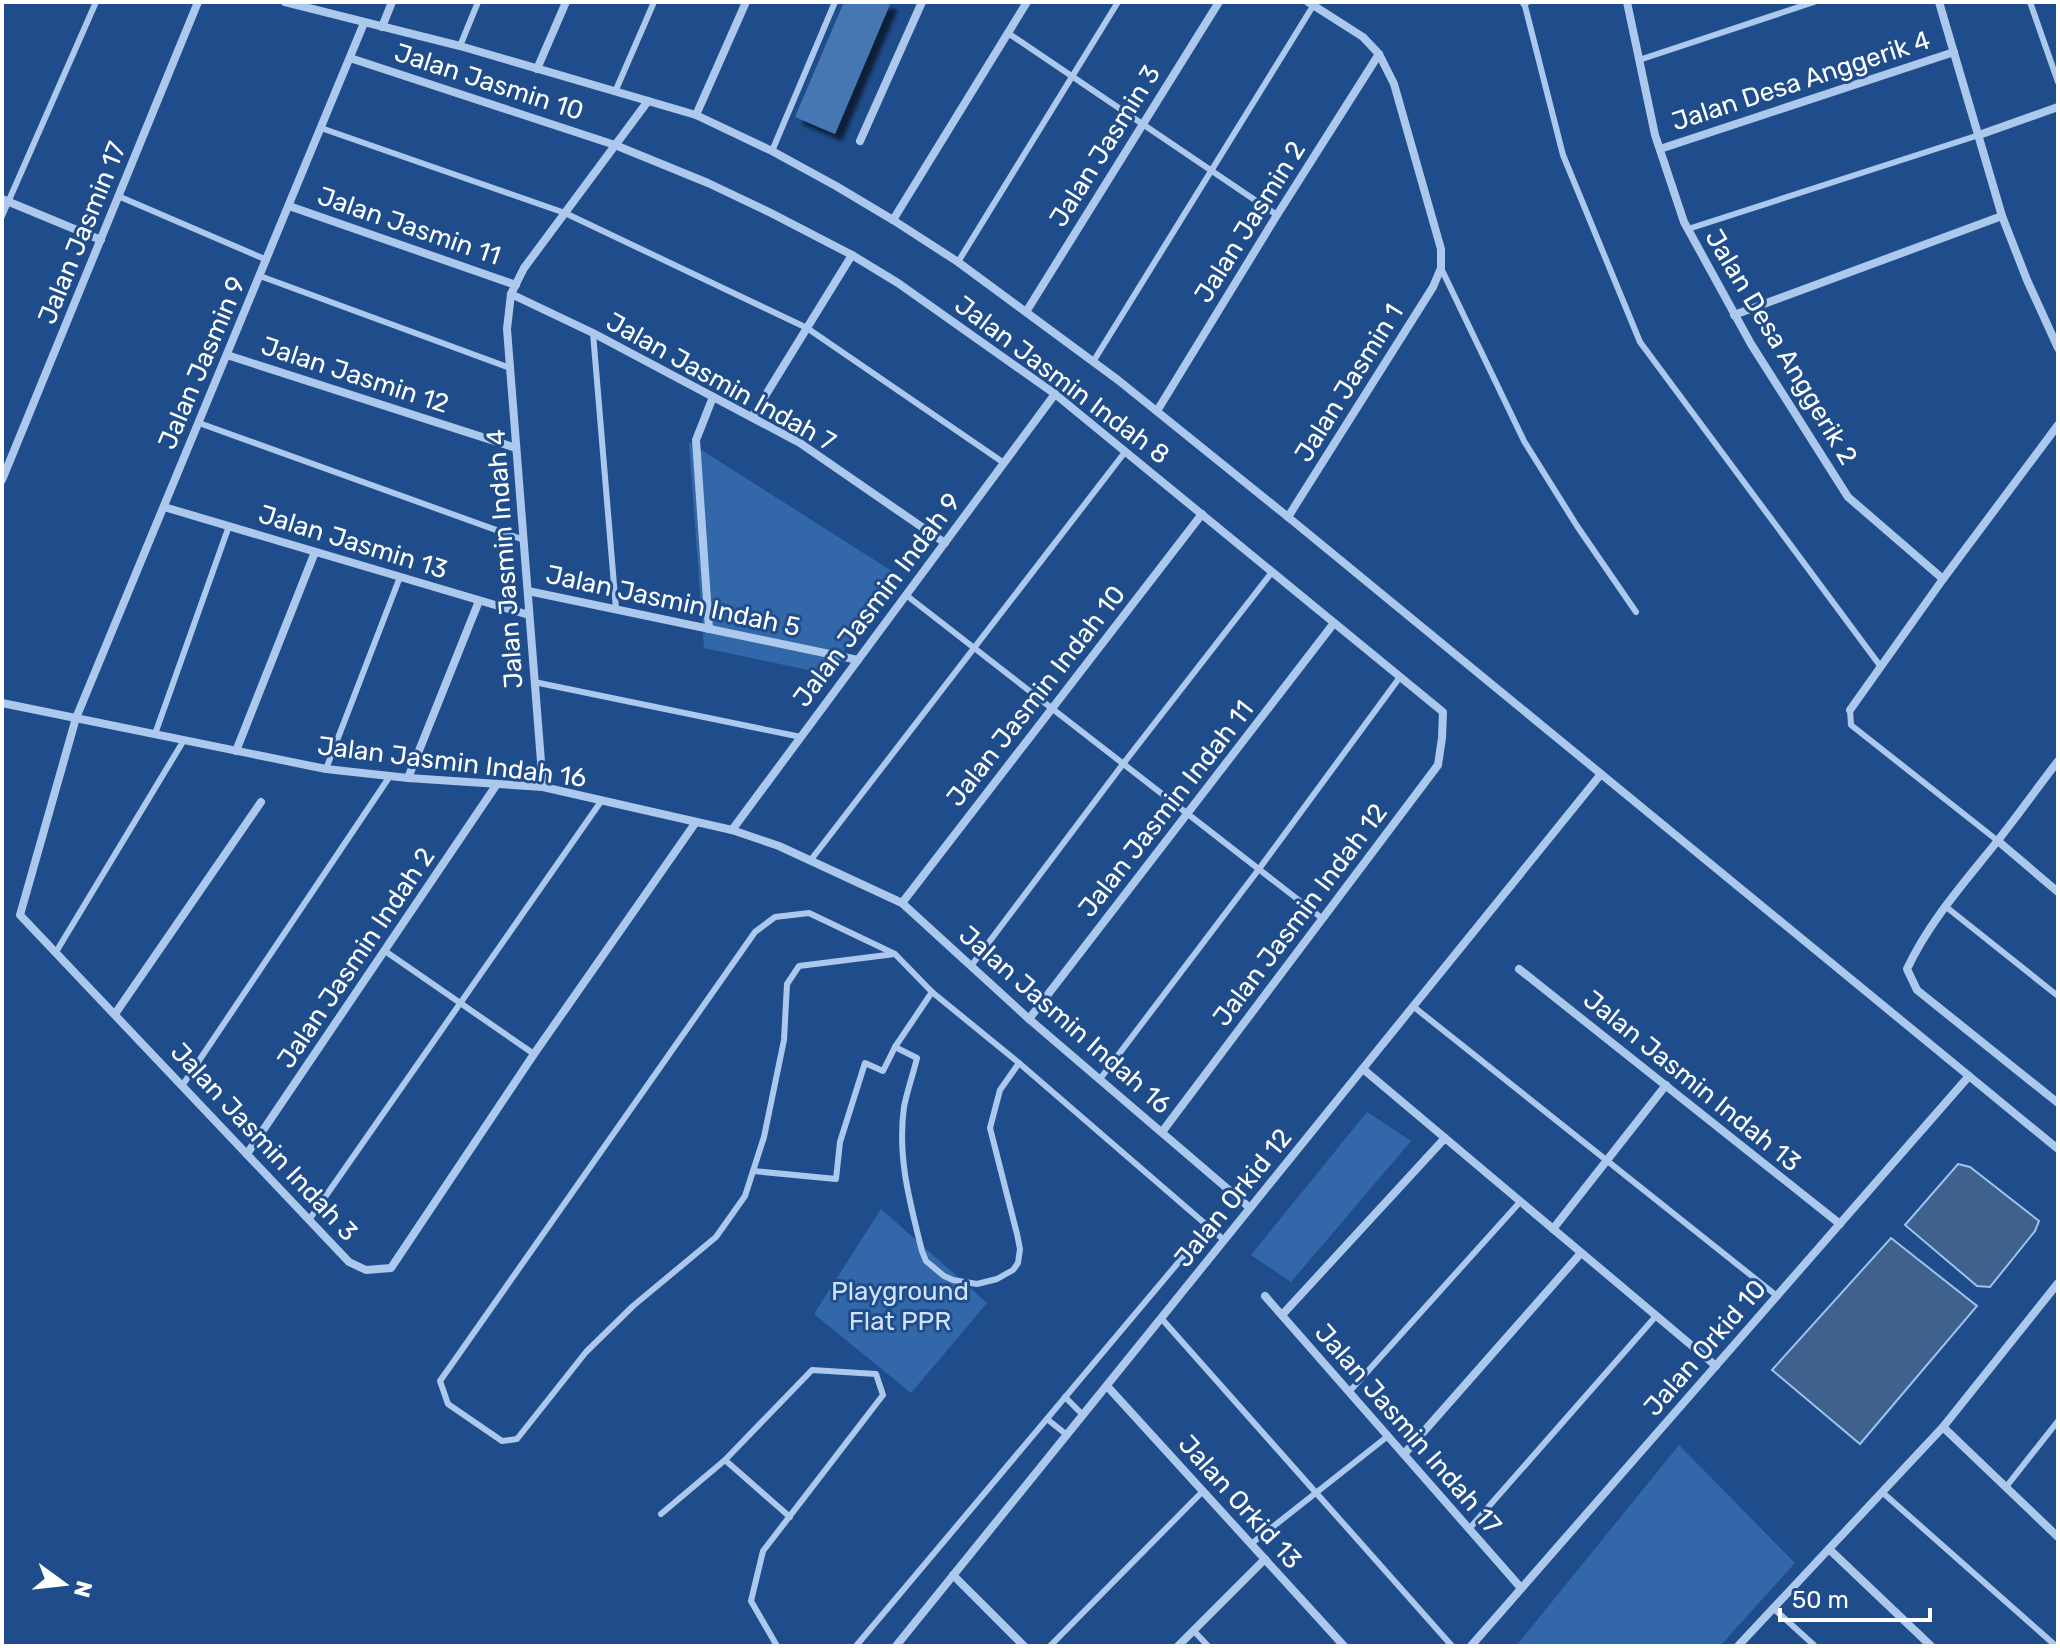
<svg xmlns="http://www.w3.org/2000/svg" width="2060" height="1648" font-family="Rubik,sans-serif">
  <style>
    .green { fill: #3267a9 }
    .water { fill: #3f618e; stroke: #9fc3ed; stroke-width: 2 }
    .building { fill: #4777b3; filter: url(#shadow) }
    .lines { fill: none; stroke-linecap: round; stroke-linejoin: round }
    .lane { stroke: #acc8ec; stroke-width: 6 }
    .street { stroke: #acc8ec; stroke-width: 8 }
    .labels { text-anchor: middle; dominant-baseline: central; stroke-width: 6; stroke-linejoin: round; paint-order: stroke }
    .street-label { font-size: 26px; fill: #fff; stroke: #1f4d8c }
    .park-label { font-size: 26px; fill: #d1e2f9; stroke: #1f4d8c }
  </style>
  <defs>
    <filter id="shadow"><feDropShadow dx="7" dy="7" stdDeviation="2" flood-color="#0009"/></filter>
  </defs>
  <rect width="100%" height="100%" fill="#1f4d8c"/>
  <!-- green -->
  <g class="green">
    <path d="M689 442 898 575 827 674 704 648Z"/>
    <path d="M1367 1112 1411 1141 1291 1282 1251 1255Z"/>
    <path d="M881 1209 987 1303 911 1393 814 1314Z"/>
    <path d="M1679 1445 1795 1563 1720 1646H1516Z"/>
  </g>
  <!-- water -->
  <g class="water">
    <path d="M1958 1164 1970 1167 2039 1221 2035 1231 1990 1287 1977 1286 1905 1225Z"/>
    <path d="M1891 1238 1977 1306 1860 1444 1772 1370Z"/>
  </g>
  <!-- building -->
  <path class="building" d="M844 2H891L835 134 795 117Z"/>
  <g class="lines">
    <!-- lane -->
    <g class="lane">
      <path d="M1524 2 1563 155 1640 342 1881 667"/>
      <path d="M2030 2 2058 82"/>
      <path d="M1008 33 1277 215"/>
      <path d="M460 46 478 2"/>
      <path d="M1639 60 1814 2"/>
      <path d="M615 92 654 2"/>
      <path d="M321 128 565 213 807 328 1004 463"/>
      <path d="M772 151 835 2"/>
      <path d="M118 196 267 260"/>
      <path d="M2 216 96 2"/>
      <path d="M1688 229 1979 135"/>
      <path d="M958 262 1118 2"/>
      <path d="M1441 268 1524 441 1577 526 1636 612"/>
      <path d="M260 276 510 368"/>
      <path d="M593 333 616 609"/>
      <path d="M1093 362 1313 6"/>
      <path d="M199 423 524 540"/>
      <path d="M906 595 1323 919"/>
      <path d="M534 682 801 737"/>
      <path d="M1850 710 1851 725 1998 841"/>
      <path d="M155 734 229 526"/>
      <path d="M326 769 400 577"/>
      <path d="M810 861 1125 452"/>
      <path d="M1945 906 2058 996"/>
      <path d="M385 951 534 1054"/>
      <path d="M56 952 184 740"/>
      <path d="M895 954 799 966 787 984 784 1040 764 1137 745 1196 716 1237 633 1306 586 1352 517 1439 502 1441 448 1404 440 1381 755 932 775 917 809 913 895 954 932 992 1019 1063 1224 1240"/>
      <path d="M971 966 1123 764 1272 572"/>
      <path d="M1414 1007 1777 1296"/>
      <path d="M895 1047 917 1058C913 1075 907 1091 904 1107 897 1157 910 1203 922 1251L926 1261 944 1276 953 1280 977 1284 997 1279 1013 1270 1018 1263 1020 1249 1017 1234 990 1128 1000 1090 1019 1063"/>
      <path d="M1100 1079 1259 869 1400 677"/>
      <path d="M182 1086 390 776"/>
      <path d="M753 1171 836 1179 840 1142 865 1063 883 1071 895 1047 932 992"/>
      <path d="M309 1220 602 800"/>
      <path d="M1161 1318 1452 1646"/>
      <path d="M1349 1392 1520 1202"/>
      <path d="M1065 1397 1083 1415"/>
      <path d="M1047 1419 1067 1435"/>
      <path d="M2006 1487 2058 1421"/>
      <path d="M1882 1492 2056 1646"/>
      <path d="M661 1514 725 1460"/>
      <path d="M1469 1529 1656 1316"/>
      <path d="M1251 1544 1388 1436"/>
      <path d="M1773 1608 1815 1646"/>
      <path d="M1193 1630 1208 1646"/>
      <path d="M777 1646 751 1601 763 1551 883 1395 876 1374 812 1370 725 1460 790 1517"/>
      <path d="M856 1646 1209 1226"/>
      <path d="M1050 1646 1203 1491"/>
    </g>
    <!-- street -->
    <g class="street">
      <path d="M285 2 460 46 696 115 772 151 836 186 893 220 958 262 1118 380 1288 517 2058 1149"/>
      <path d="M1627 2 1655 135 1684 222 1751 344 1848 497 1943 579"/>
      <path d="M1939 2 2002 216 2027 280 2058 348"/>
      <path d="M1524 3 1526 2"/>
      <path d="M364 23 76 718 20 915 349 1262 366 1270 391 1268 534 1054 696 822"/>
      <path d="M382 27 392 2"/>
      <path d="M350 58 615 145 708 183 771 213 852 255 898 283 1055 394 1443 712 1442 738 1438 765 1162 1132"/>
      <path d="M537 69 566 2"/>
      <path d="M696 115 746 2"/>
      <path d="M1979 135 2058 107"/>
      <path d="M860 141 922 2"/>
      <path d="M1660 149 1954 52"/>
      <path d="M2 199 101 240"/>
      <path d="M289 206 516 285"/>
      <path d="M893 220 1027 2"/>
      <path d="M511 294 593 333 800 443 945 543"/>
      <path d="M1026 312 1219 2"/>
      <path d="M1734 315 2002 216"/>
      <path d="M227 355 516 448"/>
      <path d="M1157 411 1277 215 1379 54"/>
      <path d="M752 417 852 255"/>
      <path d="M2 480 198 2"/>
      <path d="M164 507 529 615"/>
      <path d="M1288 517 1433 287 1441 268V249L1394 84 1379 54 1363 37 1308 2"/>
      <path d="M528 591 858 660"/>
      <path d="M709 629 696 440 713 397"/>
      <path d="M2 703 326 769 408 778 543 787 732 830 779 846 902 903 1029 1019 1250 1208"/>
      <path d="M1850 710 1943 579 2058 425"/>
      <path d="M236 751 315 552"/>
      <path d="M2058 761C2037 788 2017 817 1995 844 1963 884 1929 922 1907 969L1917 990 2058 1103"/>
      <path d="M408 778 479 601"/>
      <path d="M543 787 507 329 511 294 524 268 648 101"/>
      <path d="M732 830 1055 394"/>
      <path d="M1998 841 2058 892"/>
      <path d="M902 903 1202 514"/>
      <path d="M1519 969 1840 1224"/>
      <path d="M115 1014 261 802"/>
      <path d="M1029 1019 1334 623"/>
      <path d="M1363 1069 1716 1366"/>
      <path d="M247 1154 497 784"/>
      <path d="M1553 1229 1666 1085"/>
      <path d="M1265 1296 1521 1588"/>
      <path d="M1282 1315 1445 1138"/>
      <path d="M1107 1386 1344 1646"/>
      <path d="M1943 1427 2058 1537"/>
      <path d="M1404 1454 1581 1253"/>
      <path d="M1829 1549 1931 1646"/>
      <path d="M953 1575 1024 1646"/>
      <path d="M896 1646 1601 774"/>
      <path d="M1178 1646 1265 1559"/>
      <path d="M1471 1646 1969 1076"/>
      <path d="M1738 1646 1943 1427 2058 1283"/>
    </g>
  </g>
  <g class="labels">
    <!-- street labels -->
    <g class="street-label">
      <text transform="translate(1801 81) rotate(-18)">Jalan Desa Anggerik 4</text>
      <text transform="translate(489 82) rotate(18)">Jalan Jasmin 10</text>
      <text transform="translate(1105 146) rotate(-58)">Jalan Jasmin 3</text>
      <text transform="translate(1250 222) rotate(-58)">Jalan Jasmin 2</text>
      <text transform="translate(409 226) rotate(19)">Jalan Jasmin 11</text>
      <text transform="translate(82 233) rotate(-68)">Jalan Jasmin 17</text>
      <text transform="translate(1781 347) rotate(59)">Jalan Desa Anggerik 2</text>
      <text transform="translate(202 363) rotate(-67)">Jalan Jasmin 9</text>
      <text transform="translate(355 375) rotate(18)">Jalan Jasmin 12</text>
      <text transform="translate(1062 380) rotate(37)">Jalan Jasmin Indah 8</text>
      <text transform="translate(721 382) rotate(29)">Jalan Jasmin Indah 7</text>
      <text transform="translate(1349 383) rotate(-58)">Jalan Jasmin 1</text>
      <text transform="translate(353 542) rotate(17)">Jalan Jasmin 13</text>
      <text transform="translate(505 559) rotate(-94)">Jalan Jasmin Indah 4</text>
      <text transform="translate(877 600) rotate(-53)">Jalan Jasmin Indah 9</text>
      <text transform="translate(673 601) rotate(12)">Jalan Jasmin Indah 5</text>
      <text transform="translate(1036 696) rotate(-52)">Jalan Jasmin Indah 10</text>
      <text transform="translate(452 762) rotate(7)">Jalan Jasmin Indah 16</text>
      <text transform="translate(1166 809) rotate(-52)">Jalan Jasmin Indah 11</text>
      <text transform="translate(1300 915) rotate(-53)">Jalan Jasmin Indah 12</text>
      <text transform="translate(356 958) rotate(-56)">Jalan Jasmin Indah 2</text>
      <text transform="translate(1065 1020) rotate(41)">Jalan Jasmin Indah 16</text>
      <text transform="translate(1692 1081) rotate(39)">Jalan Jasmin Indah 13</text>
      <text transform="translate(264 1142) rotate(47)">Jalan Jasmin Indah 3</text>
      <text transform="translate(1233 1198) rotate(-51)">Jalan Orkid 12</text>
      <text transform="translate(1705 1348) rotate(-49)">Jalan Orkid 10</text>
      <text transform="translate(1408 1429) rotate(49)">Jalan Jasmin Indah 17</text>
      <text transform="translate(1240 1502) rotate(48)">Jalan Orkid 13</text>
    </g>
    <!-- park labels -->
    <g class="park-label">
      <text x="900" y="1291">Playground<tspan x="900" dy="30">Flat PPR</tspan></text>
    </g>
  </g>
  <!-- border -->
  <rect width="2060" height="1648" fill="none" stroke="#ffffff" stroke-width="8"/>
  <!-- north arrow -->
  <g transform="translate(64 1584) rotate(105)" stroke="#1f4d8c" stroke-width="6" paint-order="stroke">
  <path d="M0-6L14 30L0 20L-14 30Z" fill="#ffffff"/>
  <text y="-12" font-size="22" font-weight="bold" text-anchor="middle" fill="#ffffff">N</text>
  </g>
  <!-- scale -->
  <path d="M1780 1608v12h150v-12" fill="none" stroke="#ffffff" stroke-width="4"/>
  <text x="1792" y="1608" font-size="24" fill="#ffffff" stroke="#1f4d8c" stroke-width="6" paint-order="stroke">50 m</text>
</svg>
